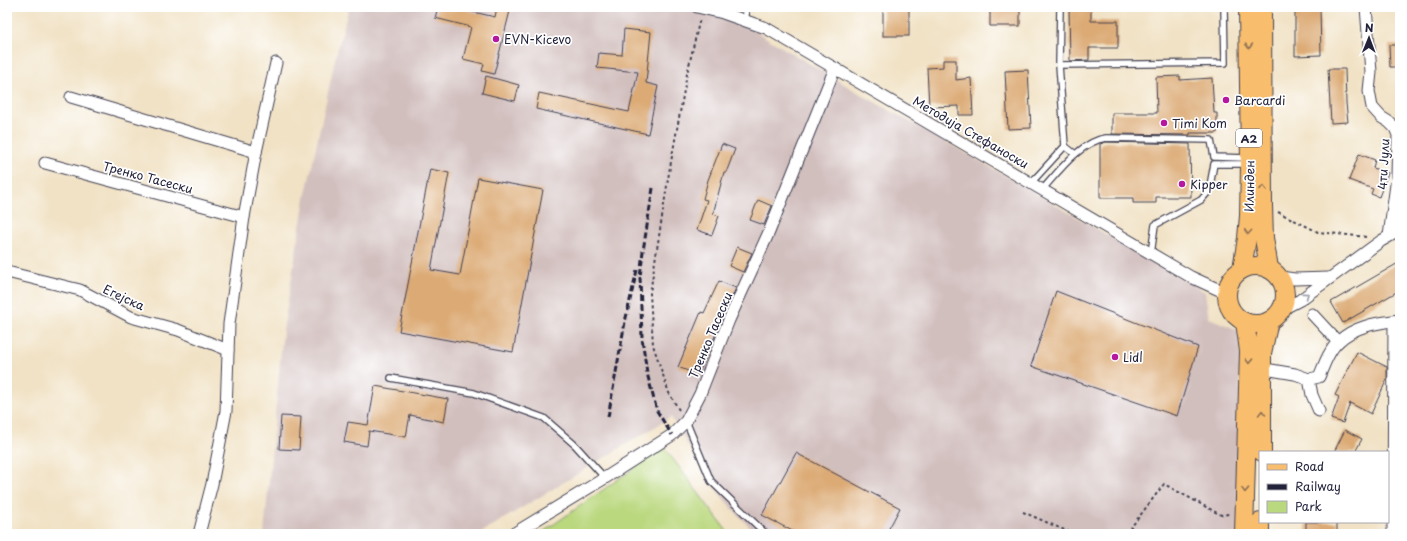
<svg xmlns="http://www.w3.org/2000/svg" width="1407" height="541" font-family="'Playpen Sans',sans-serif">
  <style>
    .industrial { fill: #d1bfbe }
    .green { fill: #bad87e; stroke: #6e7d5c }
    .building { fill: #dcaa74 }
    .lines { fill: none; stroke-linecap: round; stroke-linejoin: round }
    .service-casing { stroke: #413f50; stroke-width: 8 }
    .minor-casing { stroke: #413f50; stroke-width: 13 }
    .primary-casing { stroke: #413f50; stroke-width: 20 }
    .path { stroke: #413f50; stroke-width: 2; stroke-dasharray: 3 3; stroke-linecap: butt }
    .service { stroke: #fff; stroke-width: 5.5 }
    .minor { stroke: #fff; stroke-width: 11 }
    .primary { stroke: #f9be6d; stroke-width: 18 }
    .rail { stroke: #22223b; stroke-width: 3; stroke-dasharray: 6 3; stroke-linecap: butt }
    .oneway { stroke: #8e7054 }
    .oneway2 { stroke: #9c9ca7 }
    .poi-dot { fill: #b5179e; stroke: #fff; stroke-width: 1.5 }
    .labels { text-anchor: middle; dominant-baseline: central; stroke-width: 3.5; stroke-linejoin: round; paint-order: stroke }
    .shield { fill: #fff; stroke: #646476; stroke-width: 1 }
    .shield-label { font-size: 11px; font-weight: bold; fill: #22223b }
    .poi-label { font-size: 12px; fill: #22223b; stroke: #fff; text-anchor: start }
    .street-label { font-size: 12px; fill: #22223b; stroke: #fff }
  </style>
  <rect width="100%" height="100%" fill="#fff"/>
  <filter id="ink" filterUnits="userSpaceOnUse"><feTurbulence type="fractalNoise" baseFrequency=".025" numOctaves="2"/><feDisplacementMap in="SourceGraphic" scale="8" xChannelSelector="R" yChannelSelector="G"/><feConvolveMatrix kernelMatrix="1 2 1 2 8 2 1 2 1" color-interpolation-filters="sRGB"/></filter>
  <filter id="wash" filterUnits="userSpaceOnUse"><feTurbulence type="fractalNoise" baseFrequency=".012" numOctaves="4" result="noise"/><feDisplacementMap in="SourceGraphic" scale="16" xChannelSelector="R" yChannelSelector="G"/><feGaussianBlur stdDeviation="0.9" result="paint"/><feColorMatrix in="noise" values="0 0 0 0 0 0 0 0 0 0 0 0 0 0 0 0 0 1.4 0 .05"/><feComposite in="paint" operator="in"/></filter>
  <g filter="url(#wash)">
    <rect width="100%" height="100%" fill="#f1e2c5"/>
    <!-- industrial -->
    <path class="industrial" d="M349 7H694L743 24 864 96 987 165 1205 292 1209 318 1241 331 1239 534H757L733 510 710 482 671 417 479 534H264L283 331 305 198 335 60Z"/>
    <!-- green -->
    <path class="green" d="M664 447 729 534H540Z"/>
    <g id="blocks">
      <!-- building -->
      <g class="building">
        <path d="M438 7H452L495 17 497 7H511L494 74 482 71 484 64 463 59 471 27 435 18Z"/>
        <rect x="883" y="7" width="26" height="29"/>
        <rect x="990" y="7" width="30" height="19"/>
        <path d="M1295 7H1320L1321 55 1295 56Z"/>
        <path d="M1069 8H1091V21H1118V48H1089V60L1070 61Z"/>
        <path d="M624 29 651 32 646 83 658 86 648 134 536 109 539 93 629 112 638 72 597 68 599 53 622 55Z"/>
        <path d="M1389 45H1400V67H1390Z"/>
        <path d="M943 60H956V80L971 78 973 115H959V106L929 107 927 68 943 67Z"/>
        <path d="M1328 69H1345L1346 103 1348 122 1331 123Z"/>
        <path d="M1028 70 1031 128 1008 129 1005 71Z"/>
        <path d="M486 76 519 85 515 101 482 93Z"/>
        <path d="M1180 76V80L1212 78 1214 113H1217V133H1190V135L1112 134V113H1157L1156 77Z"/>
        <path d="M1106 142 1190 144 1191 197H1156V203H1133V198H1100V144Z"/>
        <path d="M722 144 735 149 726 173 724 172 713 214 719 216 712 235 697 230 707 200 703 199 708 180Z"/>
        <path d="M1359 154 1375 160 1373 168 1388 173 1379 197 1371 194 1373 189 1349 180Z"/>
        <path d="M430 169 449 173 431 270 460 275 478 178 543 190 513 352 399 331Z"/>
        <path d="M758 200 772 206 764 225 750 220Z"/>
        <path d="M737 247 752 253 743 272 729 266Z"/>
        <path d="M1400 262V290L1343 323 1331 302Z"/>
        <path d="M719 281 736 288 698 375 678 367 701 312 704 313Z"/>
        <path d="M1056 291 1198 347 1177 416 1031 366Z"/>
        <path d="M1357 352 1387 367V379L1371 414 1350 403 1343 423 1331 419 1339 397 1335 395Z"/>
        <path d="M375 386 448 399 444 422 410 415 406 437 369 431 367 446 344 442 348 422 368 425Z"/>
        <path d="M281 416 301 417 299 450 279 449Z"/>
        <path d="M1345 430 1362 439 1355 452H1334Z"/>
        <path d="M796 453 900 508 886 534H798L762 515Z"/>
        <rect x="1306" y="522" width="31" height="12"/>
      </g>
    </g>
  </g>
  <g filter="url(#ink)">
    <use href="#blocks" fill-opacity="0" stroke="#413f50" stroke-width="1"/>
    <g class="lines">
      <!-- service casing -->
      <g class="service-casing">
        <g id="service">
          <path d="M746 20V7"/>
          <path d="M1059 65 1225 63 1224 7"/>
          <path d="M1065 146 1075 154"/>
          <path d="M1031 183 1065 146 1059 65 1060 7"/>
          <path d="M1042 190C1058 172 1081 141 1106 138L1211 140 1214 157 1247 158"/>
          <path d="M1151 254 1155 225 1201 200 1209 191 1214 164H1248"/>
          <path d="M391 378 474 393 544 418 575 445 605 478"/>
          <path d="M686 421 711 481 766 534"/>
        </g>
      </g>
      <!-- minor casing -->
      <g class="minor-casing">
        <g id="minor">
          <path d="M697 7 723 13 766 28 1191 277 1226 293"/>
          <path d="M1366 7 1371 72 1369 91 1372 107 1381 117 1389 122 1395 128 1398 135 1397 177 1389 236"/>
          <path d="M71 97 256 152"/>
          <path d="M45 163 244 217"/>
          <path d="M7 272 80 290 131 317 178 330 228 350"/>
          <path d="M1280 277 1295 279 1329 278"/>
          <path d="M1281 310 1300 300 1381 241 1400 230"/>
          <path d="M1312 314 1338 342"/>
          <path d="M1271 370 1295 374 1309 379 1312 395 1319 411"/>
          <path d="M1309 379 1319 377C1324 365 1329 350 1339 341 1356 325 1378 323 1400 320"/>
          <path d="M199 534 212 484 226 411 229 324 244 217 256 152 276 63"/>
          <path d="M513 534 605 478 672 435 686 421 700 394 729 320 769 232 835 68"/>
          <path d="M1393 534 1394 321"/>
        </g>
      </g>
      <!-- primary casing -->
      <g class="primary-casing">
        <g id="primary">
          <path d="M1262 7 1263 205 1264 238 1269 268"/>
          <circle cx="1256" cy="295" r="29"/>
          <path d="M1242 269 1247 238 1249 216 1250 164 1248 7"/>
          <path d="M1262 452V353L1269 321"/>
          <path d="M1244 534 1249 351 1245 322"/>
          <path d="M1260 534V522"/>
        </g>
      </g>
      <!-- path -->
      <g class="path">
        <path d="M1278 212 1318 232 1367 237"/>
        <path d="M679 410 669 393 653 345 650 293 669 173 687 74 700 18"/>
        <path d="M1023 512 1069 532 1089 534"/>
        <path d="M1126 534 1164 484 1221 515 1229 514"/>
      </g>
      <!-- service -->
      <use href="#service" class="service"/>
      <!-- minor -->
      <use href="#minor" class="minor"/>
      <!-- primary -->
      <use href="#primary" class="primary"/>
      <!-- rail -->
      <g class="rail">
        <path d="M653 188 643 251 640 277 642 338 647 373 657 411 672 435"/>
        <path d="M608 417 625 322 637 270"/>
      </g>
    </g>
    <!-- one-way arrows -->
    <defs><path id="oneway-chevron" d="M-2-3.5L2.5 0L-2 3.5" fill="none" stroke-width="1.6" stroke-linecap="round" stroke-linejoin="round"/></defs>
    <g class="oneway">
      <use href="#oneway-chevron" transform="translate(1249 46) rotate(90)"/>
      <use href="#oneway-chevron" transform="translate(1263 188) rotate(-91)"/>
      <use href="#oneway-chevron" transform="translate(1248 232) rotate(95)"/>
      <use href="#oneway-chevron" transform="translate(1249 361) rotate(92)"/>
      <use href="#oneway-chevron" transform="translate(1262 413) rotate(-90)"/>
      <use href="#oneway-chevron" transform="translate(1245 490) rotate(92)"/>
    </g>
    <use class="oneway2" href="#oneway-chevron" transform="translate(1306 295) rotate(-37)"/>
  </g>
  <!-- markers -->
  <g class="poi-dot">
    <circle cx="496" cy="39" r="4"/>
    <circle cx="1226" cy="100" r="4"/>
    <circle cx="1164" cy="123" r="4"/>
    <circle cx="1182" cy="184" r="4"/>
    <circle cx="1115" cy="357" r="4"/>
  </g>
  <g class="labels">
    <!-- shield labels -->
    <rect class="shield" x="1236" y="129" width="26" height="18" rx="3"/>
    <g class="shield-label">
      <text x="1249" y="138">A2</text>
    </g>
    <!-- poi labels -->
    <g class="poi-label">
      <text x="504" y="39">EVN-Kicevo</text>
      <text x="1234" y="100">Barcardi</text>
      <text x="1172" y="123">Timi Kom</text>
      <text x="1190" y="184">Kipper</text>
      <text x="1123" y="357">Lidl</text>
    </g>
    <!-- street labels -->
    <g class="street-label">
      <text transform="translate(971 132) rotate(30)">Методија Стефаноски</text>
      <text transform="translate(1383 164) rotate(-87)">4ти Јули</text>
      <text transform="translate(148 177) rotate(15)">Тренко Тасески</text>
      <text transform="translate(1249 186) rotate(-89)">Илинден</text>
      <text transform="translate(124 297) rotate(25)">Егејска</text>
      <text transform="translate(710 335) rotate(-67)">Тренко Тасески</text>
    </g>
  </g>
  <!-- margin -->
  <rect width="1407" height="541" fill="none" stroke="#fff" stroke-width="24"/>
  <!-- legend -->
  <rect x="1259" y="451" width="130" height="72" fill="#ffffff" stroke="#a7a7b1"/>
  <rect x="1267" y="464" width="20" height="6" fill="#f9be6d" stroke="#a7a7b1"/>
  <text x="1295" y="471" font-size="12" fill="#22223b">Road</text>
  <rect x="1267" y="484" width="20" height="6" fill="#22223b" stroke="#a7a7b1"/>
  <text x="1295" y="491" font-size="12" fill="#22223b">Railway</text>
  <rect x="1267" y="501" width="20" height="12" fill="#bad87e" stroke="#a7a7b1"/>
  <text x="1295" y="511" font-size="12" fill="#22223b">Park</text>
  <!-- north arrow -->
  <g transform="translate(1369 38) rotate(1)" stroke="#ffffff" stroke-width="3" paint-order="stroke">
  <path d="M0-3L7 15L0 10L-7 15Z" fill="#22223b"/>
  <text y="-6" font-size="11" font-weight="bold" text-anchor="middle" fill="#22223b">N</text>
  </g>
</svg>
